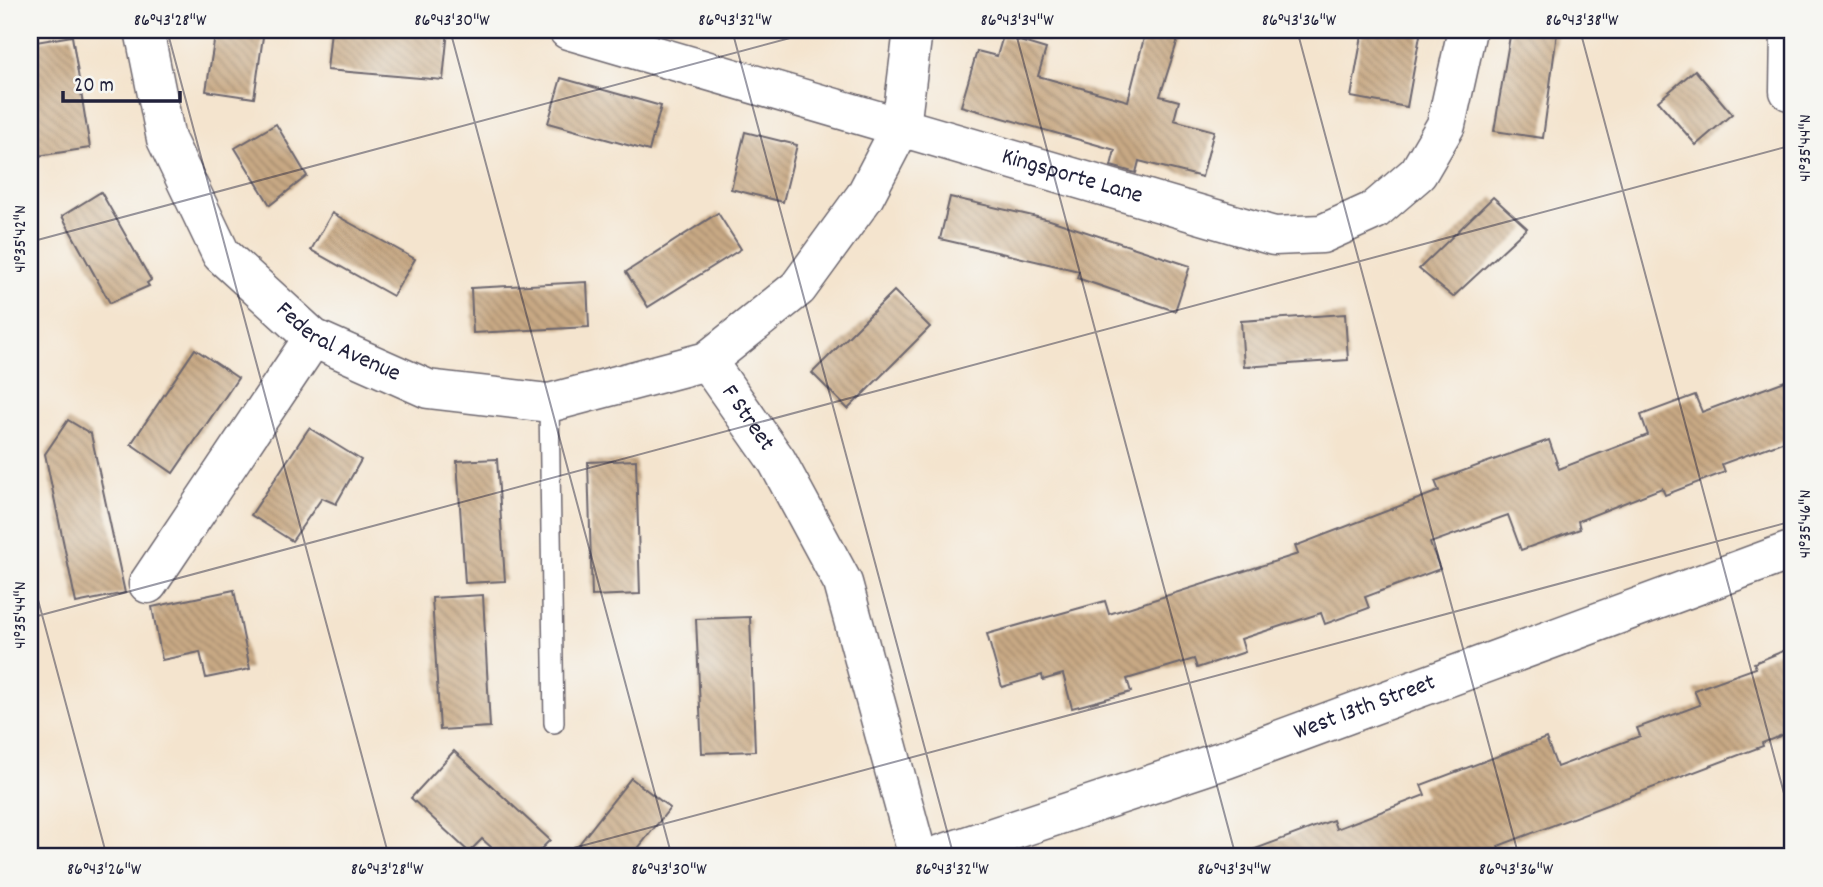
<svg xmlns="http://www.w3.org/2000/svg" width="1823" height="887" font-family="Dekko,sans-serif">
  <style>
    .water { fill: url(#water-waves); stroke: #486b90; stroke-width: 2 }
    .building { fill: url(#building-back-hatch) }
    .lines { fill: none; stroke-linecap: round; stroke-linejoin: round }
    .lane-casing { stroke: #6c666e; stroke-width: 22 }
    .street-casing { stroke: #6c666e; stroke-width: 41 }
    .lane { stroke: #fff; stroke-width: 19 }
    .street { stroke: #fff; stroke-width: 38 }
    .ticks { fill: none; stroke: #22223b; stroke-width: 2; stroke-opacity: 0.45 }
    .labels { text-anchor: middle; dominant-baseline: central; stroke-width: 7; stroke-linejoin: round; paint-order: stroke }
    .street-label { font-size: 24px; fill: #22223b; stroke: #f6f6f2 }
    .neatline { fill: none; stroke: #22223b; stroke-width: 2.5 }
    .ticks-label { font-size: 18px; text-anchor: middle; fill: #22223b }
  </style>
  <defs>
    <pattern id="water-waves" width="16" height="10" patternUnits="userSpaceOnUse" patternTransform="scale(1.75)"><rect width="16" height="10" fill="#6db4e4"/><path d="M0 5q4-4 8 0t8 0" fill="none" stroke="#5992ba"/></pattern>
    <pattern id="building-back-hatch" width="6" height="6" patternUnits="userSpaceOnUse" patternTransform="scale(1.75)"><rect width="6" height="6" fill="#c8a984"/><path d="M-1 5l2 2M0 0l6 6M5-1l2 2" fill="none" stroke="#a2896d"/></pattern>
  </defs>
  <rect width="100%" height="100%" fill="#f6f6f2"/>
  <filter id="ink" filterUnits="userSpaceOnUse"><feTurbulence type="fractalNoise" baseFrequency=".0143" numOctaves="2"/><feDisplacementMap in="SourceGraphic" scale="14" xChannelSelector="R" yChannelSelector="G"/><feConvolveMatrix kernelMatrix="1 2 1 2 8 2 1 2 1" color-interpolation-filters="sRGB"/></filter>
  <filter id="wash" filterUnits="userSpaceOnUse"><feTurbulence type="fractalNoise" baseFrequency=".00686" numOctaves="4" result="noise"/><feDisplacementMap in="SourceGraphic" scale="28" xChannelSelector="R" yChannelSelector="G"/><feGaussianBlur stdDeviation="1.57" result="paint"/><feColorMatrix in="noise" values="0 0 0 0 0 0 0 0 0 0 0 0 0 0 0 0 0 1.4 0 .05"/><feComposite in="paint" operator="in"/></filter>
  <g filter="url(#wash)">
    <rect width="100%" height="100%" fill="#f4e4ce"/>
    <!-- water -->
    <path class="water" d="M1011 30H1063L1059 36 1046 40Z"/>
    <g id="blocks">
      <!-- building -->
      <g class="building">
        <path d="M216 30H264L254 98 206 91Z"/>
        <path d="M331 30H448L443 80 327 70Z"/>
        <path d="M1146 30H1181L1160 96 1179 101 1174 120 1214 131 1202 177 1139 161 1136 173 1111 166 1115 150 961 106 977 51 997 56 1003 36 1046 49 1038 76 1128 101Z"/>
        <path d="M1363 30H1421L1407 107 1351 97Z"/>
        <path d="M1511 30 1557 33 1543 138 1494 131Z"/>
        <path d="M72 36 90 148 37 156 30 108V43Z"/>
        <path d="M1695 70 1732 114 1696 145 1658 101Z"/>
        <path d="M561 78 661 106 649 151 548 123Z"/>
        <path d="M276 124 307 176 270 205 235 148Z"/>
        <path d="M745 132 797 145 783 202 731 189Z"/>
        <path d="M101 192 151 280 147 283 149 286 110 303 62 216Z"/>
        <path d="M950 197 1050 220 1190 266 1175 311 1077 278 1079 271 940 239Z"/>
        <path d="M1493 197 1527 228 1453 297 1419 269Z"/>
        <path d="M332 213 415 259 393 296 311 250Z"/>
        <path d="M718 213 741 249 648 307 626 272Z"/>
        <path d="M587 282 589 327 473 333 471 288Z"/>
        <path d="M894 291 930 327 848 409 812 373Z"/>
        <path d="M1345 314 1348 360 1244 367 1241 321Z"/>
        <path d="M195 349 238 378 173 473 131 444Z"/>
        <path d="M1793 378V438L1722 464 1725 472 1665 495 1662 488 1578 521 1580 529 1521 550 1508 515 1430 543 1440 569 1365 597 1369 608 1325 624 1321 613 1241 639 1245 652 1197 668 1194 659 1127 679 1131 692 1072 708 1063 674 1043 680 1042 675 1002 687 987 634 1105 601 1109 614 1298 554 1295 546 1439 491 1435 481 1549 440 1559 469 1648 435 1641 415 1695 395 1702 412Z"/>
        <path d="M68 420 91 434 125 593 76 603 45 454Z"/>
        <path d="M309 428 361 460 336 504 322 498 292 541 251 515Z"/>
        <path d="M497 459 505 581 465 583 457 461Z"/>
        <path d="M636 460 640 594 592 596 588 462Z"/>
        <path d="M234 590 250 669 206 678 200 652 162 660 152 607Z"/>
        <path d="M483 595 490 727 440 730 432 598Z"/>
        <path d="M750 617 755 751 702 753 696 619Z"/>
        <path d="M1793 647V731L1762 743 1763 746 1498 846 1502 857H1242V854L1333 820 1336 829 1425 795 1421 785 1546 738 1557 767 1640 736 1637 728 1700 705 1694 690 1756 668 1754 663Z"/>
        <path d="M454 751 550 840 533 857H502L482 839 469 852 411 798Z"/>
        <path d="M631 778 670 808 631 857H569Z"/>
      </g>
    </g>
  </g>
  <g filter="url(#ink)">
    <use href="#blocks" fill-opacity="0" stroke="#6c666e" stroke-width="2"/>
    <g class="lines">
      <!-- lane casing -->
      <g class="lane-casing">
        <path id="lane" d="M549 403 554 723"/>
      </g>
      <!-- street casing -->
      <g class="street-casing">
        <g id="street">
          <path id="s1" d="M144 30 166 139 221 254 313 338 428 389 549 403 707 361 798 288 865 196 901 127 913 30"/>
          <path id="s2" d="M568 30 1274 236 1322 234 1375 210 1418 173 1446 125 1467 30"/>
          <path d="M1789 91 1790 30"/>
          <path id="s3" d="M707 361 777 461 843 583 918 857"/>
          <path d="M148 584 313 338"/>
          <path id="s4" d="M933 857 1227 759 1793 550"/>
        </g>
      </g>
      <!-- lane -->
      <use href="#lane" class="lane"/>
      <!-- street -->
      <use href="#street" class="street"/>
    </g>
  </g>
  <!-- ticks -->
  <path class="ticks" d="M167 30 389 857M450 30 672 857M732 30 954 857M1015 30 1236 857M1297 30 1519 857M1580 30 1793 827M30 242 820 30M30 570 107 857M30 618 1793 145M540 857 1793 521"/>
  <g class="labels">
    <!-- street labels -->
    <g class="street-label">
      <text stroke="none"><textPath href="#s2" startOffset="525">Kingsporte Lane</textPath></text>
      <text stroke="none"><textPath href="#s1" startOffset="387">Federal Avenue</textPath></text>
      <text stroke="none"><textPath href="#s3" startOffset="70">F Street</textPath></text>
      <text stroke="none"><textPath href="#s4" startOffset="457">West 13th Street</textPath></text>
    </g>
  </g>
  <!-- margin -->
  <rect width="1823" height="887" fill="none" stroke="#f6f6f2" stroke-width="77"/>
  <!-- scale -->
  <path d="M63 91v10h117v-10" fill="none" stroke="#22223b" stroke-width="3.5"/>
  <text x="74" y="91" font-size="21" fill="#22223b" stroke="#f6f6f2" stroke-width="5" paint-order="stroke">20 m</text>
  <rect x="38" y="38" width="1746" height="810" class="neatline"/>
  <g class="ticks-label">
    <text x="170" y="25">86°43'28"W</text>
    <text x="452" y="25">86°43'30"W</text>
    <text x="735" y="25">86°43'32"W</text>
    <text x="1017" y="25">86°43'34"W</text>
    <text x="1299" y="25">86°43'36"W</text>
    <text x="1582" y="25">86°43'38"W</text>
    <text transform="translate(1804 148) rotate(-90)" y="6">41°35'44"N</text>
    <text transform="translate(19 239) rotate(-90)" y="6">41°35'42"N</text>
    <text transform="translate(1804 524) rotate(-90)" y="6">41°35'46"N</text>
    <text transform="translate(19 615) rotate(-90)" y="6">41°35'44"N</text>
    <text x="104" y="874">86°43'26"W</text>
    <text x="387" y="874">86°43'28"W</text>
    <text x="669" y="874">86°43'30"W</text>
    <text x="952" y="874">86°43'32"W</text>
    <text x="1234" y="874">86°43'34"W</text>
    <text x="1516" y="874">86°43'36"W</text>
  </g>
</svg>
